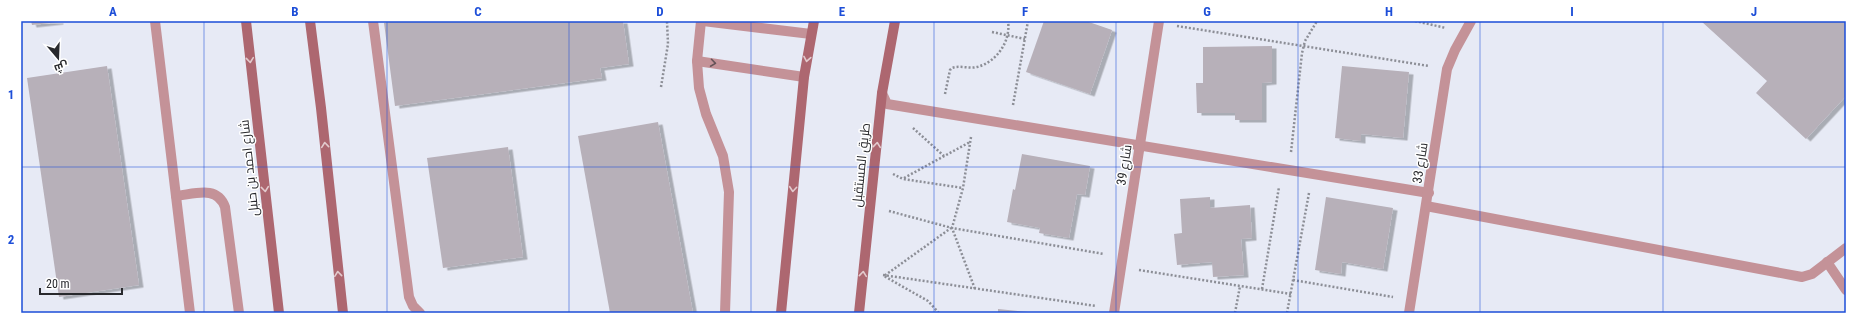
<svg xmlns="http://www.w3.org/2000/svg" width="1867" height="334" font-family="'Roboto Condensed',Cairo,sans-serif">
  <style>
    .building { fill: #b7b0b9; filter: url(#shadow) }
    .lines { fill: none; stroke-linecap: round; stroke-linejoin: round }
    .path { stroke: #8c8e96; stroke-width: 2.5; stroke-dasharray: 2 2; stroke-linecap: butt }
    .lane { stroke: #c49298; stroke-width: 10 }
    .street { stroke: #c49298; stroke-width: 10 }
    .secondary { stroke: #ad6770; stroke-width: 10 }
    .oneway { stroke: #e2cacd }
    .oneway2 { stroke: #665358 }
    .grid { fill: none; stroke: #1d4ed8; stroke-width: 1; stroke-opacity: 0.55 }
    .labels { text-anchor: middle; dominant-baseline: central; stroke-width: 3; stroke-linejoin: round; paint-order: stroke }
    .street-label { font-size: 13px; fill: #28292d; stroke: #fff }
    .neatline { fill: none; stroke: #1d4ed8; stroke-width: 1.5 }
    .grid-label { font-size: 13px; text-anchor: middle; font-weight: bold; fill: #1d4ed8 }
  </style>
  <defs>
    <filter id="shadow"><feDropShadow dx="4.5" dy="2.5" stdDeviation="0" flood-color="#0004"/></filter>
  </defs>
  <rect width="100%" height="100%" fill="#e7eaf5"/>
  <!-- building -->
  <g class="building">
    <path d="M31 21H59V22L32 25Z"/>
    <path d="M397 21H623L629 64 600 68 602 78 395 106 384 23Z"/>
    <path d="M1044 21H1086L1112 30 1090 94 1026 72Z"/>
    <path d="M1701 21H1846V96L1806 139 1756 93 1767 81Z"/>
    <path d="M1272 46V82L1262 83V120H1235V113H1197L1196 83H1203V47Z"/>
    <path d="M107 66 139 285 59 297 27 78Z"/>
    <path d="M1342 66 1409 72 1403 138 1361 134V141L1335 138Z"/>
    <path d="M658 122 693 313H610L578 136Z"/>
    <path d="M508 147 523 257 443 268 427 158Z"/>
    <path d="M1022 154 1090 166 1085 195 1077 194 1069 238 1039 233 1040 228 1007 222 1013 189 1015 190Z"/>
    <path d="M1210 197V208L1250 205 1252 238 1241 239 1244 275 1213 277 1212 262 1177 265 1174 234 1182 233 1180 199Z"/>
    <path d="M1326 197 1393 208 1383 269 1342 262 1341 274 1315 270Z"/>
    <path d="M998 309 1028 312V313H998Z"/>
  </g>
  <g class="lines">
    <!-- path -->
    <g class="path">
      <path d="M1415 21 1446 28"/>
      <path d="M1177 26 1429 66"/>
      <path d="M992 32 1025 39"/>
      <path d="M661 87 668 44 667 21"/>
      <path d="M945 94 950 70 952 68C960 65 969 69 977 67 997 62 1011 41 1008 21"/>
      <path d="M1013 105 1028 21"/>
      <path d="M913 128 944 156"/>
      <path d="M971 137 963 188 952 228 975 289"/>
      <path d="M1291 152 1302 53 1305 41 1317 21"/>
      <path d="M893 174 903 179 963 188"/>
      <path d="M904 178 970 142"/>
      <path d="M889 211 952 228 1104 254"/>
      <path d="M1139 270 1291 294"/>
      <path d="M883 275 1096 306"/>
      <path d="M1293 280 1393 297"/>
      <path d="M1262 289 1279 187"/>
      <path d="M939 313 928 301 884 276 951 228"/>
      <path d="M1235 313 1240 286"/>
      <path d="M1287 313 1309 193"/>
    </g>
    <!-- lane -->
    <g class="lane">
      <path d="M176 196C195 194 217 185 225 207L239 313"/>
      <path d="M1426 206 1802 277 1812 274 1846 248"/>
      <path d="M1827 262 1846 290"/>
    </g>
    <!-- street -->
    <g class="street">
      <path d="M155 21 190 313"/>
      <path d="M373 21 409 297 413 306 420 313"/>
      <path d="M701 21 697 61 699 88 706 114 723 156 729 192 725 313"/>
      <path d="M703 21 811 34"/>
      <path d="M697 61 804 77"/>
      <path d="M882 93 887 104 1429 193"/>
      <path d="M1114 313 1159 21"/>
      <path d="M1409 313 1447 69 1455 50 1471 21"/>
    </g>
    <!-- secondary -->
    <g class="secondary">
      <path d="M246 21 279 313"/>
      <path d="M310 21 321 108 343 313"/>
      <path d="M781 313 804 77 814 21"/>
      <path d="M859 313 882 93 895 21"/>
    </g>
  </g>
  <!-- one-way arrows -->
  <defs><path id="oneway-chevron" d="M-2-3.5L2.5 0L-2 3.5" fill="none" stroke-width="1.6" stroke-linecap="round" stroke-linejoin="round"/></defs>
  <g class="oneway">
    <use href="#oneway-chevron" transform="translate(807 59) rotate(100)"/>
    <use href="#oneway-chevron" transform="translate(250 60) rotate(84)"/>
    <use href="#oneway-chevron" transform="translate(325 145) rotate(-96)"/>
    <use href="#oneway-chevron" transform="translate(877 145) rotate(-84)"/>
    <use href="#oneway-chevron" transform="translate(265 189) rotate(84)"/>
    <use href="#oneway-chevron" transform="translate(793 189) rotate(95)"/>
    <use href="#oneway-chevron" transform="translate(338 274) rotate(-96)"/>
    <use href="#oneway-chevron" transform="translate(863 274) rotate(-84)"/>
  </g>
  <use class="oneway2" href="#oneway-chevron" transform="translate(713 63) rotate(8)"/>
  <!-- grid -->
  <path class="grid" d="M204 21V313M387 21V313M569 21V313M751 21V313M934 21V313M1116 21V313M1298 21V313M1480 21V313M1663 21V313M21 167H1846"/>
  <g class="labels">
    <!-- street labels -->
    <g class="street-label">
      <text transform="translate(1420 163) rotate(-81)">شارع 33</text>
      <text transform="translate(861 165) rotate(-84)">طريق المستقبل</text>
      <text transform="translate(1124 165) rotate(-81)">شارع 39</text>
      <text transform="translate(249 168) rotate(-96)">شارع احمد بن حنبل</text>
    </g>
  </g>
  <!-- border -->
  <rect width="1867" height="334" fill="none" stroke="#ffffff" stroke-width="44"/>
  <!-- north arrow -->
  <g transform="translate(58 58) rotate(161)" stroke="#ffffff" stroke-width="3" paint-order="stroke">
  <path d="M0-3L7 15L0 10L-7 15Z" fill="#28292d"/>
  <text y="-6" font-size="11" font-weight="bold" text-anchor="middle" fill="#28292d">ش</text>
  </g>
  <!-- scale -->
  <path d="M40 288v6h82v-6" fill="none" stroke="#28292d" stroke-width="2"/>
  <text x="46" y="288" font-size="12" fill="#28292d" stroke="#ffffff" stroke-width="3" paint-order="stroke">20 m</text>
  <rect x="22" y="22" width="1823" height="290" class="neatline"/>
  <g class="grid-label">
    <text x="113" y="16">A</text>
    <text x="295" y="16">B</text>
    <text x="478" y="16">C</text>
    <text x="660" y="16">D</text>
    <text x="842" y="16">E</text>
    <text x="1025" y="16">F</text>
    <text x="1207" y="16">G</text>
    <text x="1389" y="16">H</text>
    <text x="1572" y="16">I</text>
    <text x="1754" y="16">J</text>
    <text x="11" y="99">1</text>
    <text x="11" y="244">2</text>
  </g>
</svg>
